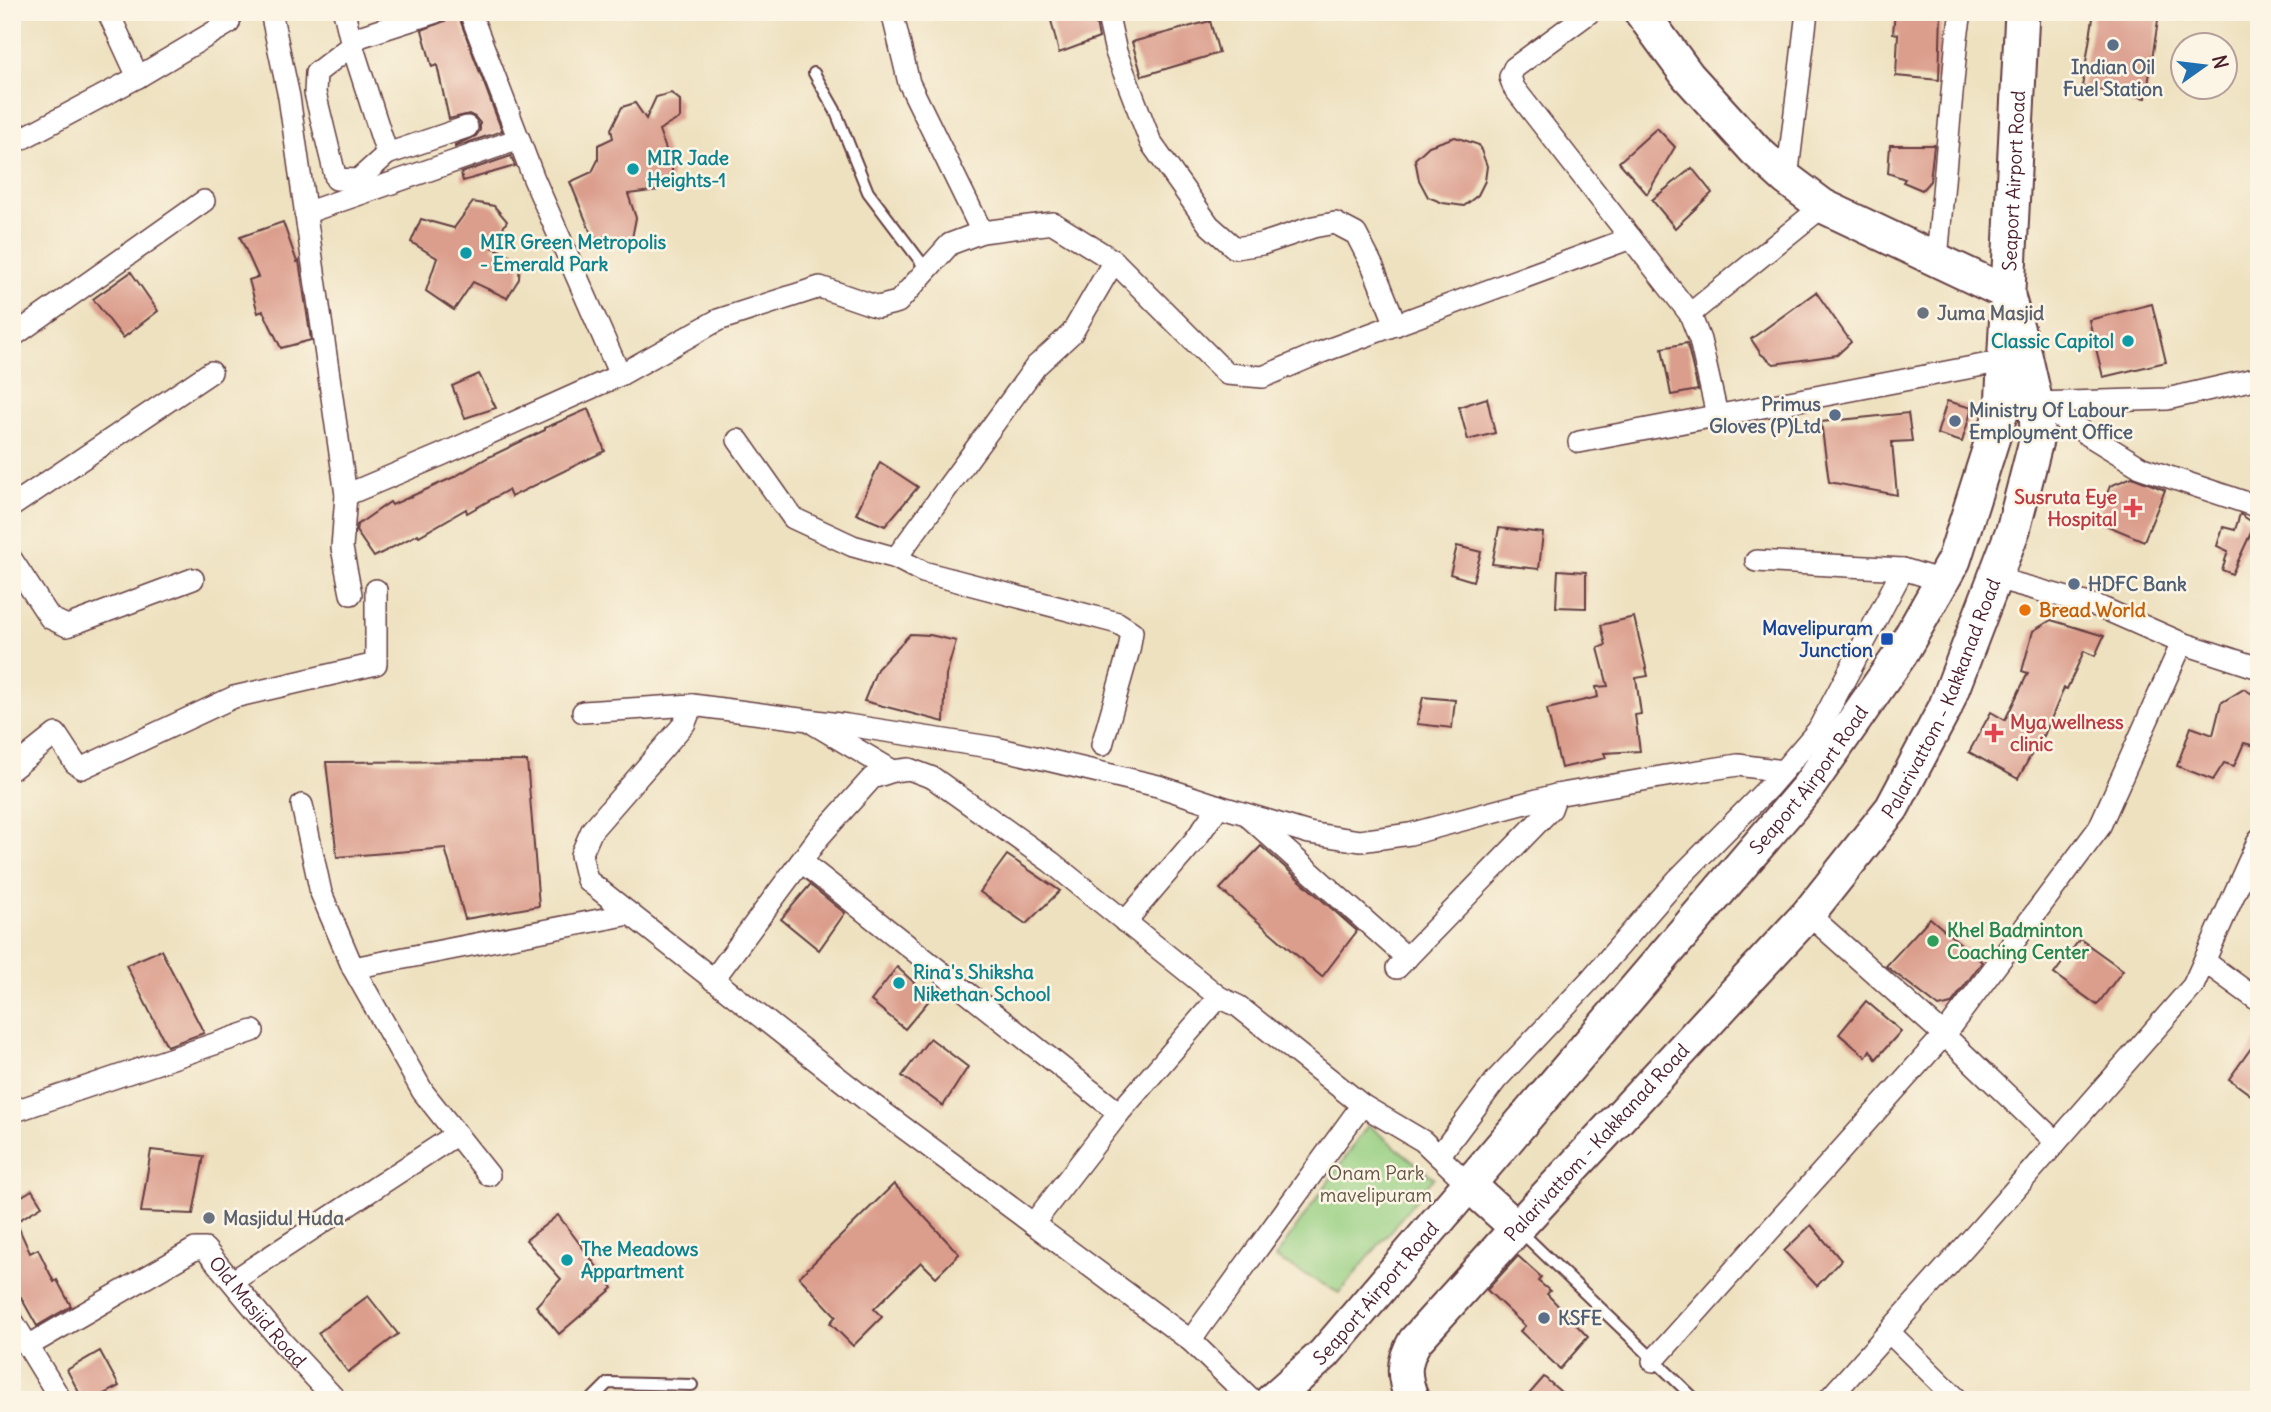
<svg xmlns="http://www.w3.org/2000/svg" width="2271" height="1412" font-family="Delius,sans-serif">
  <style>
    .green { fill: #97cf82; stroke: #707756; stroke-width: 2 }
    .building { fill: #db9d8c }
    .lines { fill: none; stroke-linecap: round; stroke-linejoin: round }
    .service-casing { stroke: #633c41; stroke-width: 14 }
    .minor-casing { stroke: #633c41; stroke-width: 24 }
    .primary-casing { stroke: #633c41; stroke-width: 37 }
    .service { stroke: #fff; stroke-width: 10 }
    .minor { stroke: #fff; stroke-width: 21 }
    .primary { stroke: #fff; stroke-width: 33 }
    .service-dot { fill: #5c6f8a; stroke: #fcf5e5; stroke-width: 2.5 }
    .culture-dot { fill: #0f9aa8; stroke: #fcf5e5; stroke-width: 2.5 }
    .worship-dot { fill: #6b7280; stroke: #fcf5e5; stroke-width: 2.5 }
    .health-dot { fill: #e0444e; stroke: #fcf5e5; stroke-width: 2.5 }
    .food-dot { fill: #e8710a; stroke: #fcf5e5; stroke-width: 2.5 }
    .transit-dot { fill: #1a4fb4; stroke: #fcf5e5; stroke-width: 2.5 }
    .leisure-dot { fill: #2e9e5b; stroke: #fcf5e5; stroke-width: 2.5 }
    .labels { text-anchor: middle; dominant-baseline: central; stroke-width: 5; stroke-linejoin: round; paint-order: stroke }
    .service-label { font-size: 19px; font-weight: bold; fill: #4e5e75; stroke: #fcf5e5; text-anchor: start }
    .culture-label { font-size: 19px; font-weight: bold; fill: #0d838f; stroke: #fcf5e5; text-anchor: start }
    .street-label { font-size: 19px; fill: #4a1f2b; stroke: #fcf5e5 }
    .worship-label { font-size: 19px; font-weight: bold; fill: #5b616d; stroke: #fcf5e5; text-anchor: start }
    .health-label { font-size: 19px; font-weight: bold; fill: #be3a42; stroke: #fcf5e5; text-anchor: end }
    .food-label { font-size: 19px; font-weight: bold; fill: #c56008; stroke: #fcf5e5; text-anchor: start }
    .transit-label { font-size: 19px; font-weight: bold; fill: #164399; stroke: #fcf5e5; text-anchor: end }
    .leisure-label { font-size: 19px; font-weight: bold; fill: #27864d; stroke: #fcf5e5; text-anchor: start }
    .park-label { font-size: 19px; fill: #615445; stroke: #fcf5e5 }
  </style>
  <rect width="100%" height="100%" fill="#fcf5e5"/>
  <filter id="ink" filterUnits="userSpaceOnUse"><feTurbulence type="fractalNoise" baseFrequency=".0143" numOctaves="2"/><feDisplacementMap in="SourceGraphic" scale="14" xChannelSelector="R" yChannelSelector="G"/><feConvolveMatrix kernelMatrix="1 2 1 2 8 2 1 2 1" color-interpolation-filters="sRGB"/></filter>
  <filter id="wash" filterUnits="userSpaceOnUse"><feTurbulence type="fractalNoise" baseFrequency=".00686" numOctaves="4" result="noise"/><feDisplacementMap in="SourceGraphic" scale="28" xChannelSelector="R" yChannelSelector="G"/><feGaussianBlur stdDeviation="1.57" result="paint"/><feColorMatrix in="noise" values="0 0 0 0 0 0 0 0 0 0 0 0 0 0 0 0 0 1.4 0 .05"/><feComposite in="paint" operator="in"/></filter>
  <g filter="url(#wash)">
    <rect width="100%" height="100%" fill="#eee1c0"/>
    <!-- green -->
    <path class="green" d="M1368 1125 1434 1178 1339 1293 1275 1258Z"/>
    <g id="blocks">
      <!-- building -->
      <g class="building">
        <path d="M449 12H457L502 131 455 147V145L476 136 480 130V123L475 117 469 114 449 119 437 65 432 67 422 30 445 21Z"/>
        <path d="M1049 12H1094L1099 38 1059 53Z"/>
        <path d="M1895 12H1941L1939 80 1896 76 1898 34 1893 33Z"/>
        <path d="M2094 12H2147L2159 14 2146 98 2082 87Z"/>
        <path d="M1210 21 1219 53 1142 76 1132 42Z"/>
        <path d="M671 93 680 100V118L659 130 672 166V178L659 190 628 194 636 218 632 238 617 244 610 236 593 238 570 182 592 172 598 160V145L613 138 611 129 622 107 635 103 646 119 656 97Z"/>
        <path d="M1657 128 1675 147 1647 194 1619 162Z"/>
        <path d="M1455 137 1479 145 1487 166 1485 181 1478 195 1464 206 1443 203 1428 197 1419 180 1415 159 1429 146Z"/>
        <path d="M1890 145H1934L1930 181 1922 190 1903 182 1905 179 1888 173Z"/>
        <path d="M511 156 515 166 463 181 461 173Z"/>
        <path d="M1692 168 1712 193 1675 228 1652 200Z"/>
        <path d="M473 202 494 206 507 221 492 247 520 260 519 279 507 298 473 282 454 310 426 291 437 258 411 242 421 219 454 228Z"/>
        <path d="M283 222 297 262 299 261 311 340 281 348 263 311 258 313 249 280 258 277 240 237Z"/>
        <path d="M131 272 158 311 123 338 93 299Z"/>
        <path d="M1816 292 1851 342 1837 355 1774 364 1761 354 1751 339Z"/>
        <path d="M2152 304 2166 362 2103 377 2089 320Z"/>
        <path d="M1687 343 1698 390 1671 395 1662 348Z"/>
        <path d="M479 374 496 408 465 418 452 386Z"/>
        <path d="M1487 398 1495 433 1468 440 1459 407Z"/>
        <path d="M1947 401 1972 408 1962 442 1937 434Z"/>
        <path d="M588 409 605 451 511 497 508 490 467 513 466 509 419 536 418 534 374 557 356 531 357 525 390 502 392 505 454 477 487 458 545 430V428Z"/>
        <path d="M1908 413 1912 441 1892 442 1897 495 1829 482 1821 422Z"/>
        <path d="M880 462 918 487 885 526 856 514Z"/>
        <path d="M2132 477 2165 490 2144 541 2096 521 2110 486Z"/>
        <path d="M2240 514 2255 524 2232 574 2222 570 2228 551 2217 546 2223 527 2235 530Z"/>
        <path d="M1499 528 1543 533 1539 569 1492 564Z"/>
        <path d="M1457 546 1481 552 1473 581 1450 574Z"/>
        <path d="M1558 570 1586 572V608L1556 607Z"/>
        <path d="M1634 617 1648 676 1636 678 1641 714 1635 715 1640 751 1604 753 1606 758 1561 768 1547 709 1598 697 1596 687 1608 686 1598 648 1606 645 1601 625Z"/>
        <path d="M2051 620 2104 636 2095 656 2084 651 2067 689 2064 688 2044 736 2042 735 2018 779 1969 752 1991 712 2005 720 2028 673 2022 671 2033 631Z"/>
        <path d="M910 634 930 635 956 641 946 675 944 722 864 701 877 669Z"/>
        <path d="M2244 689 2259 698V747L2244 743 2234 766 2224 763 2213 780 2177 766 2191 727 2213 735 2221 703Z"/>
        <path d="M1423 697 1455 700 1452 728 1417 724Z"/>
        <path d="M527 761 539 906 465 919 445 848 337 857 326 762Z"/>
        <path d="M1261 846 1357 931 1322 977 1220 889Z"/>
        <path d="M1007 855 1060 891 1026 924 980 892Z"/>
        <path d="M810 885 845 913 819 950 781 919Z"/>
        <path d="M1930 918 1982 962 1951 1004 1939 1007 1886 966Z"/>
        <path d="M2080 939 2123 970 2097 1005 2054 974Z"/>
        <path d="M161 950 204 1033 167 1046 126 965Z"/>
        <path d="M897 967 931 998 905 1029 871 1001Z"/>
        <path d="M1866 1001 1901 1031 1876 1059 1870 1050 1866 1057 1839 1034Z"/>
        <path d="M2259 1037V1101L2229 1079Z"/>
        <path d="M930 1038 968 1067 943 1106 902 1076Z"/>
        <path d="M151 1150 204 1156 193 1214 141 1212Z"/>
        <path d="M894 1184 959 1254 936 1277 921 1262 874 1309 882 1317 853 1346 830 1323 836 1316 799 1277Z"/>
        <path d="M32 1190 42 1206 16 1222 30 1253 38 1249 54 1282 57 1280 71 1306 37 1326 19 1294 17 1295 12 1286V1202Z"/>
        <path d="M558 1215 613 1288 559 1334 536 1306 561 1279 526 1240Z"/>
        <path d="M1811 1225 1841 1260 1817 1286 1784 1251Z"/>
        <path d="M1518 1256 1541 1277 1538 1281 1550 1291 1547 1294 1588 1337 1560 1369 1520 1331 1525 1326 1487 1290Z"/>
        <path d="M368 1296 398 1334 348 1372 318 1333Z"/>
        <path d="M100 1351 119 1386 93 1400H83L67 1370Z"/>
        <path d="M1544 1377 1570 1400H1524Z"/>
      </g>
    </g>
  </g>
  <g filter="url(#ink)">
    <use href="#blocks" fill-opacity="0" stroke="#633c41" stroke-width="2"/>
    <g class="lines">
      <!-- service casing -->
      <g class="service-casing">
        <g id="service">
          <path d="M814 73 835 110 868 192 927 270"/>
          <path d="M1519 1230 1696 1400"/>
          <path d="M591 1400 608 1383 692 1385"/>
        </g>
      </g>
      <!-- minor casing -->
      <g class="minor-casing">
        <g id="minor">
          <path d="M108 12 138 77"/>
          <path d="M271 12 289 97 346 495 342 548 351 594"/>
          <path d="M344 12 352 45 316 73 315 93 336 179 358 180 387 154"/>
          <path d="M436 12 359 37 352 45 387 154 467 127"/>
          <path d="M470 12 534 179 620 375"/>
          <path d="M892 12 909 83 982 232"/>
          <path d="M1107 12 1116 52 1151 143 1209 225 1235 248 1262 244 1313 227 1335 223 1356 234 1373 267 1396 325"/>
          <path d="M1590 12 1514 68 1510 77 1514 88 1690 314 1700 340 1717 415"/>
          <path d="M12 144 138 77 229 23"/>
          <path d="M1787 179 1807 12"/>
          <path d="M305 213 519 139"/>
          <path d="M1937 259 1957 38 1961 12"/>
          <path d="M1690 314 1823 206"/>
          <path d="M12 337 204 201"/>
          <path d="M2036 403 2142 468 2259 507"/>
          <path d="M2036 403 2167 399 2259 378"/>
          <path d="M738 440 793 518 853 546 896 558 1036 366 1072 333 1114 261"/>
          <path d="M1579 442 2004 361"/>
          <path d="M346 495 441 455 620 375 718 320 820 287 878 307 898 302 950 244 982 232 1053 223 1114 261 1227 374 1263 377 1319 353 1631 238"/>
          <path d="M12 506 211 372"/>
          <path d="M896 558 923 572 1118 623 1132 632 1129 650 1102 745"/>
          <path d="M12 560 50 618 67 626 193 579"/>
          <path d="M1756 561 1903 569"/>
          <path d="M1995 578 2100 607 2182 643 2259 668"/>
          <path d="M692 705 685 723 592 830 581 855 587 880 873 1105 1191 1341 1252 1400"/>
          <path d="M583 712 692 705 847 725 996 748 1158 786 1219 806"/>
          <path d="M814 724 893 771"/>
          <path d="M12 769 56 734 75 763 82 768 234 697 376 664V590"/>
          <path d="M302 805 321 893 353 968 423 1092 489 1175"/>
          <path d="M1251 819 1407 958"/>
          <path d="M802 862 1119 1113"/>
          <path d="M1808 914 1944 1035 2056 1142"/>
          <path d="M1125 922 1195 840 1219 806 1309 833 1360 841 1410 834 1556 795 1666 776 1738 765 1783 771"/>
          <path d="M2204 961 2259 1001"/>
          <path d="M353 968 630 914"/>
          <path d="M1397 968 1551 809 1556 795"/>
          <path d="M713 980 819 837 872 778 893 771 909 769 933 778 1051 862 1219 997 1238 1006 1362 1105 1423 1141 1468 1184"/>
          <path d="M12 1112 253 1031"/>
          <path d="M1439 1156 1496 1080 1590 980 1677 880 1770 786 1818 730 1903 569 1942 581"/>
          <path d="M1033 1224 1119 1113 1219 997"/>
          <path d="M233 1281 457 1134"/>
          <path d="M12 1320 61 1400"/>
          <path d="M1889 1332 1958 1400"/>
          <path d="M1191 1341C1206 1316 1226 1295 1242 1270L1362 1105"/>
          <path id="s1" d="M28 1346 195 1249H205L283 1343 336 1400"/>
          <path d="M1653 1361 1944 1035 2099 828 2182 643"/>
          <path d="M1828 1400 1983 1226 2193 986 2259 839"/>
        </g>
      </g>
      <!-- primary casing -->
      <g class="primary-casing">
        <g id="primary">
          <path d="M1468 1184 1517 1228"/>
          <path id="s2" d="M1272 1400 1324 1354 1808 787 1900 655 1954 560 2002 409 2022 12"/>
          <path id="s3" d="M1412 1400C1403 1376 1402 1363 1415 1341L1517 1228 1808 914 1892 808 1945 708 2013 530 2037 437 2036 403 2025 355 2007 293 1823 206 1787 179 1755 150 1688 76 1641 12"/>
        </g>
      </g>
      <!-- service -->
      <use href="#service" class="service"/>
      <!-- minor -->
      <use href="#minor" class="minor"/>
      <!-- primary -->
      <use href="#primary" class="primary"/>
    </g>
  </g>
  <!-- markers -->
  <g class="service-dot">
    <circle cx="2113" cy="45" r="7"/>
    <circle cx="1835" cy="415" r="7"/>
    <circle cx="1955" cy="421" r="7"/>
    <circle cx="2074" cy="584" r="7"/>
    <circle cx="1544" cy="1318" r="7"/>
  </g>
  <g class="culture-dot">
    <circle cx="633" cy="169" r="7"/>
    <circle cx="466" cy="253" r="7"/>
    <circle cx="2128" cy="341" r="7"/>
    <circle cx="899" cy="983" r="7"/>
    <circle cx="567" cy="1260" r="7"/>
  </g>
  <g class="worship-dot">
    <circle cx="1923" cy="313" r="7"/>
    <circle cx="209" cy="1218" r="7"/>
  </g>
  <g class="health-dot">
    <path d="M2129.5 497.5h7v7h7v7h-7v7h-7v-7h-7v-7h7z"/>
    <path d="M1990.5 722.5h7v7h7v7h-7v7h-7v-7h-7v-7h7z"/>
  </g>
  <circle class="food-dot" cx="2025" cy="610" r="7"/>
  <rect class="transit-dot" x="1880" y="632" width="14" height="14" rx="3.5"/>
  <circle class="leisure-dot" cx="1933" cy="941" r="7"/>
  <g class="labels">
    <!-- service labels -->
    <g class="service-label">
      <text x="2113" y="67" text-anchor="middle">Indian Oil<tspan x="2113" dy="22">Fuel Station</tspan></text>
      <text x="1821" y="404" text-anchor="end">Primus<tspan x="1821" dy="22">Gloves (P)Ltd</tspan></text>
      <text x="1969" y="410">Ministry Of Labour<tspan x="1969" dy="22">Employment Office</tspan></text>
      <text x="2088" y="584">HDFC Bank</text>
      <text x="1558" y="1318">KSFE</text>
    </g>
    <!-- culture labels -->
    <g class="culture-label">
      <text x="647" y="158">MIR Jade<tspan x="647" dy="22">Heights-1</tspan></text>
      <text x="480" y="242">MIR Green Metropolis<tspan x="480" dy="22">- Emerald Park</tspan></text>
      <text x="2114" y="341" text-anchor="end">Classic Capitol</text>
      <text x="913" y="972">Rina's Shiksha<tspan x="913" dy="22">Nikethan School</tspan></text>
      <text x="581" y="1249">The Meadows<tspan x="581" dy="22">Appartment</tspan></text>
    </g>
    <!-- street labels -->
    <g class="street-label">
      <text stroke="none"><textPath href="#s2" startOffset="1472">Seaport Airport Road</textPath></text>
      <text stroke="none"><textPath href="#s3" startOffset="898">Palarivattom - Kakkanad Road</textPath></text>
      <text stroke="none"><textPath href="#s2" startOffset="821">Seaport Airport Road</textPath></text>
      <text stroke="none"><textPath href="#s3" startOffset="331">Palarivattom - Kakkanad Road</textPath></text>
      <text stroke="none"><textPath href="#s2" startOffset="149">Seaport Airport Road</textPath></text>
      <text stroke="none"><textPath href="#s1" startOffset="285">Old Masjid Road</textPath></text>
    </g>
    <!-- worship labels -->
    <g class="worship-label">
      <text x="1937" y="313">Juma Masjid</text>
      <text x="223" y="1218">Masjidul Huda</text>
    </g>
    <!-- health labels -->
    <g class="health-label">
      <text x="2117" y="497">Susruta Eye<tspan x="2117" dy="22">Hospital</tspan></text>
      <text x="2010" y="722" text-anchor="start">Mya wellness<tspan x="2010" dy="22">clinic</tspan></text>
    </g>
    <!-- food labels -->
    <g class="food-label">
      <text x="2039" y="610">Bread World</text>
    </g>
    <!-- transit labels -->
    <g class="transit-label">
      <text x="1873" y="628">Mavelipuram<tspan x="1873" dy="22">Junction</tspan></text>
    </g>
    <!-- leisure labels -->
    <g class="leisure-label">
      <text x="1947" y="930">Khel Badminton<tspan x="1947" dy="22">Coaching Center</tspan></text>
    </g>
    <!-- park labels -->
    <g class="park-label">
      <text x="1376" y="1173">Onam Park<tspan x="1376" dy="22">mavelipuram</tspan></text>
    </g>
  </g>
  <!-- margin -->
  <rect width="2271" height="1412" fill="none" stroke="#fcf5e5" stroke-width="42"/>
  <!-- north arrow -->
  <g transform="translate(2204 66) rotate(76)"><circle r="33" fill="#fcf5e5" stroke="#b59f9b" stroke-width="2"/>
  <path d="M0-5L12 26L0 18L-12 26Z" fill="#1f6fb2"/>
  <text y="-10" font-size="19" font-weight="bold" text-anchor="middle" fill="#4a1f2b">N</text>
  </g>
</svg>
